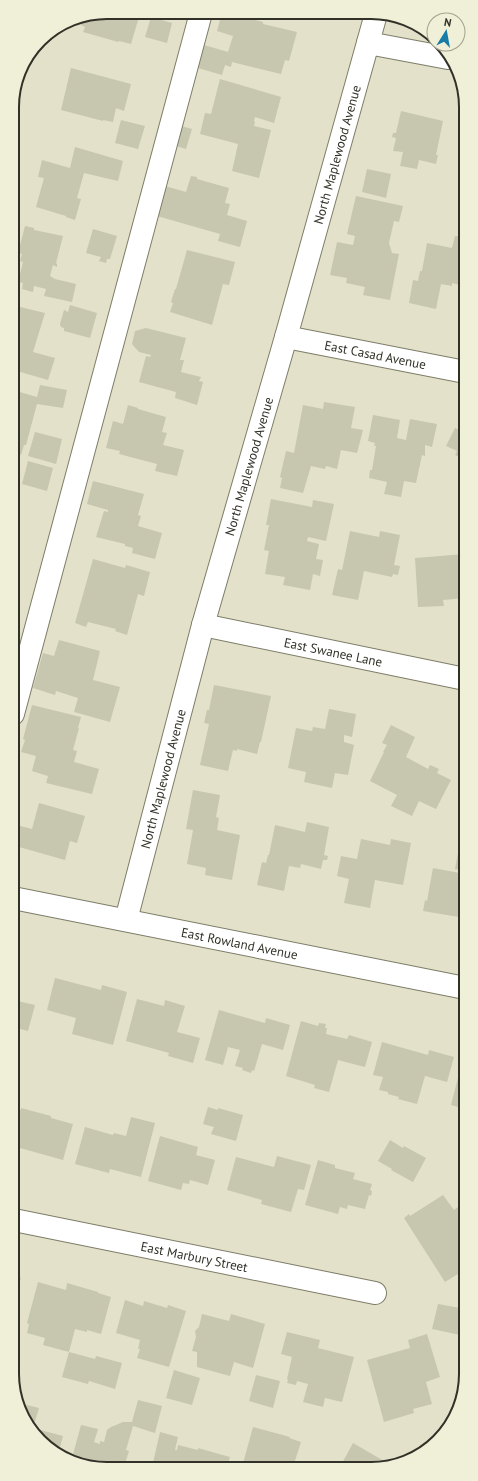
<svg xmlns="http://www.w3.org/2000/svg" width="478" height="1481" font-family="'PT Sans',sans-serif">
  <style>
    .building { fill: #c7c6af }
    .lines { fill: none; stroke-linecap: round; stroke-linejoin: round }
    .minor-casing { stroke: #7e7d68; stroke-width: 24 }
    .minor { stroke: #fff; stroke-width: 22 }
    .labels { text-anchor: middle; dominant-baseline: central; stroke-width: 3; stroke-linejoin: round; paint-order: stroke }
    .street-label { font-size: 13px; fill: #313128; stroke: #f0efd7 }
    .rim { fill: none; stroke: #313128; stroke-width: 2 }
  </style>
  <rect width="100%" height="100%" fill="#e3e1ca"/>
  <!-- building -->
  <g class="building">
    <path d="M107 12H131L130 14 139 17 131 44 119 41 118 42 83 32 85 27 81 25 84 17Z"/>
    <path d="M152 12H177L175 19Z"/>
    <path d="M222 13H227L263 22V24L297 32 289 61 285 60 281 74 232 62 231 67 225 65 222 75 198 68 204 45 228 52 233 36 217 31Z"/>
    <path d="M151 17 172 23 167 43 145 37Z"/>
    <path d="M71 68 131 84 124 111 116 108 113 122 103 120V121L61 110Z"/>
    <path d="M220 79 281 97 274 123 255 117 254 121 255 122 254 126 271 130 259 178 232 171 238 144 200 134 205 113 211 114Z"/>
    <path d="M401 111 443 121 436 155H438L436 164 419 160 417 169 400 166 403 152 393 151 396 138 392 137 393 133H396Z"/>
    <path d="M121 120 145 126 138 149 115 143Z"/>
    <path d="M174 124 192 129 186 149 169 144Z"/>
    <path d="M75 147 123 161 118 181 84 173 77 198 81 199 75 220 66 217V216L36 207 44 178 38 177 42 160 70 168Z"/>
    <path d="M367 169 391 174 386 198 362 192Z"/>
    <path d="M464 173V186L461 185Z"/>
    <path d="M191 176 197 177V179L229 188 225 203 230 204 227 215 247 221 240 247 218 241 220 234 157 216 165 186 186 192Z"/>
    <path d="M356 196 403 206 399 222 394 221 389 243 392 253 399 254 390 300 363 295 365 287 346 283 347 278 330 275 337 242 353 245 355 236 347 234Z"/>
    <path d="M25 226 34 228V230L63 236 56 263 57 264V267L53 265 50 276 55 279 76 284 72 302 44 296 46 289 34 286 33 292 22 289 23 283 18 282 23 262 20 261 22 254 18 253Z"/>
    <path d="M93 229 117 236 110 259H107L106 263 99 261 101 257 86 253Z"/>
    <path d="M455 236 464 237V286L452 283V286L441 284 436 309 409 303 413 280 418 281 420 271H422L427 243 452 248Z"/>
    <path d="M187 250 235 262 229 285 223 284 212 325 170 312 173 303 171 302 175 289H176Z"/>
    <path d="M12 305 45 313 33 352 55 358 48 380 17 371 18 366 13 365Z"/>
    <path d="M70 305 97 313 90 338 64 331V328L61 327 60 324 64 310 68 312Z"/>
    <path d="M146 328 186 338 180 360H184L181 372 201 377 199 381 203 382 197 405 175 398 176 392 139 382 146 356 150 357 151 355 139 352 132 344 135 331Z"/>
    <path d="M40 385 67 390 63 408 37 404 26 445H24L21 455 13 452V390L37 397Z"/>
    <path d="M324 402 355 407 351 428 363 430 357 453 341 450 337 469 326 466 325 469 311 466 303 493 280 488 282 478 280 477 286 451 294 453 303 405 323 409Z"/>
    <path d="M128 405 138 408V409L166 417 162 432 167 433 163 445 184 450 177 476 155 471 157 464 119 454 120 451 106 448 113 421 123 424Z"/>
    <path d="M373 415 400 420 397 438 406 440 410 419 437 424 432 447 425 445V456L422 455 416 483 404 481 401 497 384 494 387 482 369 478 370 470H372L376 446H374L375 443 368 441Z"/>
    <path d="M455 428 465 433V460L455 455 457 451 446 446Z"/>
    <path d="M35 432 62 439 56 464 28 456Z"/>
    <path d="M28 461 53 468 47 491 22 484Z"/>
    <path d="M93 481 144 494 138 515 141 516 138 526 162 533 155 559 132 553 133 548 125 546V544L96 537 104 511 108 512V510L87 504Z"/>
    <path d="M271 499 312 507 313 500 334 504 326 541 308 537 307 541 319 544 316 559 323 560 320 576 313 574 310 590 283 585 285 577 265 574 269 551 264 550 269 525H266Z"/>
    <path d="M350 531 379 537 380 531 400 535 394 565 400 566 398 575 393 574 392 577 364 571 358 600 332 595 338 569 342 570Z"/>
    <path d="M465 554V598L443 600 444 606 418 607 415 558Z"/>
    <path d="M93 559 125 568 126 565 150 572 144 596 138 594 127 635 115 631 116 629 88 622 86 627 75 623Z"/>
    <path d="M13 592 19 594 13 615Z"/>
    <path d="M59 640 100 651 93 680 120 687 110 722 74 712 78 698 56 691 55 695 33 688 43 653 54 656Z"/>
    <path d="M214 685 271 696 261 742H260L257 754 237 749V751L233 750 228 771 200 765 209 724 204 723 207 710H209Z"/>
    <path d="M32 705 81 717 78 728H79L73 750 77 751 74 762 99 769 92 794 46 783 48 776 32 771 36 756 21 752 25 740 23 739Z"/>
    <path d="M329 709 356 714 352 737 344 735V742L354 745 348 775 335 773 332 788 304 782 306 772 288 768 296 728 312 731 313 727 325 729Z"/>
    <path d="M391 725 415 737 406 757 428 769 430 765 439 769 437 773 451 780 436 809 419 801 412 816 391 806 397 795 370 781 384 752H383L387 745 382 743Z"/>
    <path d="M193 790 220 795 216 817 219 818 217 830 240 835 232 880 205 875 206 868 187 864 193 830 186 829Z"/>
    <path d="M39 803 85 816 77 843 70 841 65 860 19 847 16 855 13 854V824L32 829Z"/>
    <path d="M307 822 329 827 324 855 328 856 327 860H323L321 869 301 864 300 868 289 866 284 891 257 885 262 862 266 863 268 855H269L275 825 305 832Z"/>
    <path d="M361 839 390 845 391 839 411 843 403 885 375 880 370 908 344 903 349 879 337 876 341 856 357 859Z"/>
    <path d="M459 848 465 849V871L455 869Z"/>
    <path d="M433 868 465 874V918L423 911 425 900 427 901Z"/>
    <path d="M13 972 20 974 14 995H13Z"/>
    <path d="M55 978 101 990 102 985 127 992 113 1045 72 1034 76 1018 47 1010Z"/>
    <path d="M137 999 164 1006 165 1000 185 1006 177 1032 200 1038 193 1063 168 1056 169 1053 126 1041Z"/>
    <path d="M13 1000 35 1005 28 1031 13 1027Z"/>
    <path d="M219 1010 265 1023 266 1018 290 1025 283 1050 262 1044 254 1071 252 1070 251 1073 242 1070 243 1068 235 1066 240 1050 228 1047 223 1065 205 1060Z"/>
    <path d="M301 1021 318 1026 319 1023 326 1024 325 1028H327L326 1034 347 1039 349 1035 372 1042 365 1067 338 1060 329 1092 314 1088 315 1085 286 1076Z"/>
    <path d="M382 1042 428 1055 429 1050 454 1057 447 1082 425 1076 417 1104 398 1099 399 1097 388 1094V1092L379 1090 383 1077 373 1075Z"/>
    <path d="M462 1062 465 1063V1120L462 1119 465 1109 451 1105Z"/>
    <path d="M208 1107 218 1110V1108L243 1115 236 1141 211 1134 214 1127 203 1124Z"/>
    <path d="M13 1108 21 1110V1108L51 1116V1118L73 1124 63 1160 20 1148 18 1155 13 1153Z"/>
    <path d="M131 1117 155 1123 141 1177 110 1169 109 1173 75 1164 85 1127 113 1135 114 1133 126 1136Z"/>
    <path d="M160 1136 198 1147 196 1155 215 1160 208 1185 190 1180 189 1184 183 1183 181 1190 148 1181Z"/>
    <path d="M390 1140 403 1148 404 1146 426 1158 413 1182 391 1170 392 1169 378 1161Z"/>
    <path d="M277 1156 311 1165 304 1190 298 1189 291 1212 261 1204 262 1200 227 1190 236 1157 274 1167Z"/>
    <path d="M318 1160 335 1165V1168L355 1173 353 1179 372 1184 370 1190 372 1191 371 1196 369 1195 365 1209 348 1205 347 1209 340 1207 338 1214 305 1205Z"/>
    <path d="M443 1195 454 1210 458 1207 465 1218H466V1251H464L463 1250 459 1252 466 1262V1269L445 1282 404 1218 409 1214 410 1216Z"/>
    <path d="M14 1276 21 1278 14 1301Z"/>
    <path d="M38 1282 66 1290 67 1283 98 1292V1293L111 1297 101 1334 87 1330V1332L75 1329 69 1352 95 1359 96 1356 122 1363 115 1389 89 1381 88 1384 62 1377 69 1352 43 1345 45 1338 27 1333 29 1324 27 1323Z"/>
    <path d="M125 1300 143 1306 144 1301 167 1308 168 1305 186 1311 169 1367 137 1358 140 1349H138L140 1340 116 1333Z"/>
    <path d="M438 1304 466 1309 465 1336 432 1329Z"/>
    <path d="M202 1314 229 1321 231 1314 265 1324 253 1368 234 1362 230 1376 197 1367V1352L192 1351 196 1337 195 1331 199 1327Z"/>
    <path d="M287 1332 320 1340 318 1348 354 1357 342 1402 325 1398 323 1407 303 1402 308 1384 297 1381 296 1385 287 1383 288 1380 287 1379 292 1357 281 1354Z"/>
    <path d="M427 1334 440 1377 426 1382 432 1404 413 1409 414 1413 384 1422 367 1360 410 1348 408 1340Z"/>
    <path d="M174 1370 200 1378 192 1405 166 1398Z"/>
    <path d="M256 1375 280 1381 273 1408 249 1401Z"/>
    <path d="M138 1400 162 1406 155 1433 133 1426 126 1450 129 1451 124 1467H88L72 1458 81 1425 98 1429 94 1442 100 1444V1441L104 1442 107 1430 111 1427 123 1422H132Z"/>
    <path d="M19 1403 39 1408 33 1428 63 1436 59 1451 40 1441Z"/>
    <path d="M253 1427 290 1437 289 1438 301 1442 293 1467H242Z"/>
    <path d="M160 1432 178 1437 175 1450H177L178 1445 198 1450V1448L230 1457 227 1467H152Z"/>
    <path d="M353 1443 384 1461 381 1467H340Z"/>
  </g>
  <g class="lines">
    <!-- minor casing -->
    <g class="minor-casing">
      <g id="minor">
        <path d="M368 43 448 58"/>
        <path id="s1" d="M286 337 465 372"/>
        <path id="s2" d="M203 625 465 679"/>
        <path d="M13 714 201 13"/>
        <path id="s3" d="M13 898 465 988"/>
        <path id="s4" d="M126 920 203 625 286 337 376 14"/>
        <path id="s5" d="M14 1220 375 1293"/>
      </g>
    </g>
    <!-- minor -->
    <use href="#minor" class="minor"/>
  </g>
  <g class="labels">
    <!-- street labels -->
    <g class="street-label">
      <text stroke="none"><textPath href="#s4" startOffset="794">North Maplewood Avenue</textPath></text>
      <text stroke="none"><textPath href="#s1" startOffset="91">East Casad Avenue</textPath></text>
      <text stroke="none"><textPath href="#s4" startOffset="470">North Maplewood Avenue</textPath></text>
      <text stroke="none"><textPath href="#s2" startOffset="133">East Swanee Lane</textPath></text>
      <text stroke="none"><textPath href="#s4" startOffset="146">North Maplewood Avenue</textPath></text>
      <text stroke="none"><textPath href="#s3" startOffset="231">East Rowland Avenue</textPath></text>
      <text stroke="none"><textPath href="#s5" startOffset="184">East Marbury Street</textPath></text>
    </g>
  </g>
  <!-- crop -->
  <path d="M0 0H478V1481H0ZM107 19H371A88 88 0 0 1 459 107V1374A88 88 0 0 1 371 1462H107A88 88 0 0 1 19 1374V107A88 88 0 0 1 107 19Z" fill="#f0efd7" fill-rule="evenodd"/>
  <path class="rim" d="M107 19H371A88 88 0 0 1 459 107V1374A88 88 0 0 1 371 1462H107A88 88 0 0 1 19 1374V107A88 88 0 0 1 107 19Z"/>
  <!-- north arrow -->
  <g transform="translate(446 32) rotate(11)"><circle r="19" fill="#f0efd7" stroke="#a4a391"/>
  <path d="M0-3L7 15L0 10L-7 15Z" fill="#177ca7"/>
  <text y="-6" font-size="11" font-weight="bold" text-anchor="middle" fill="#313128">N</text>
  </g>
</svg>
